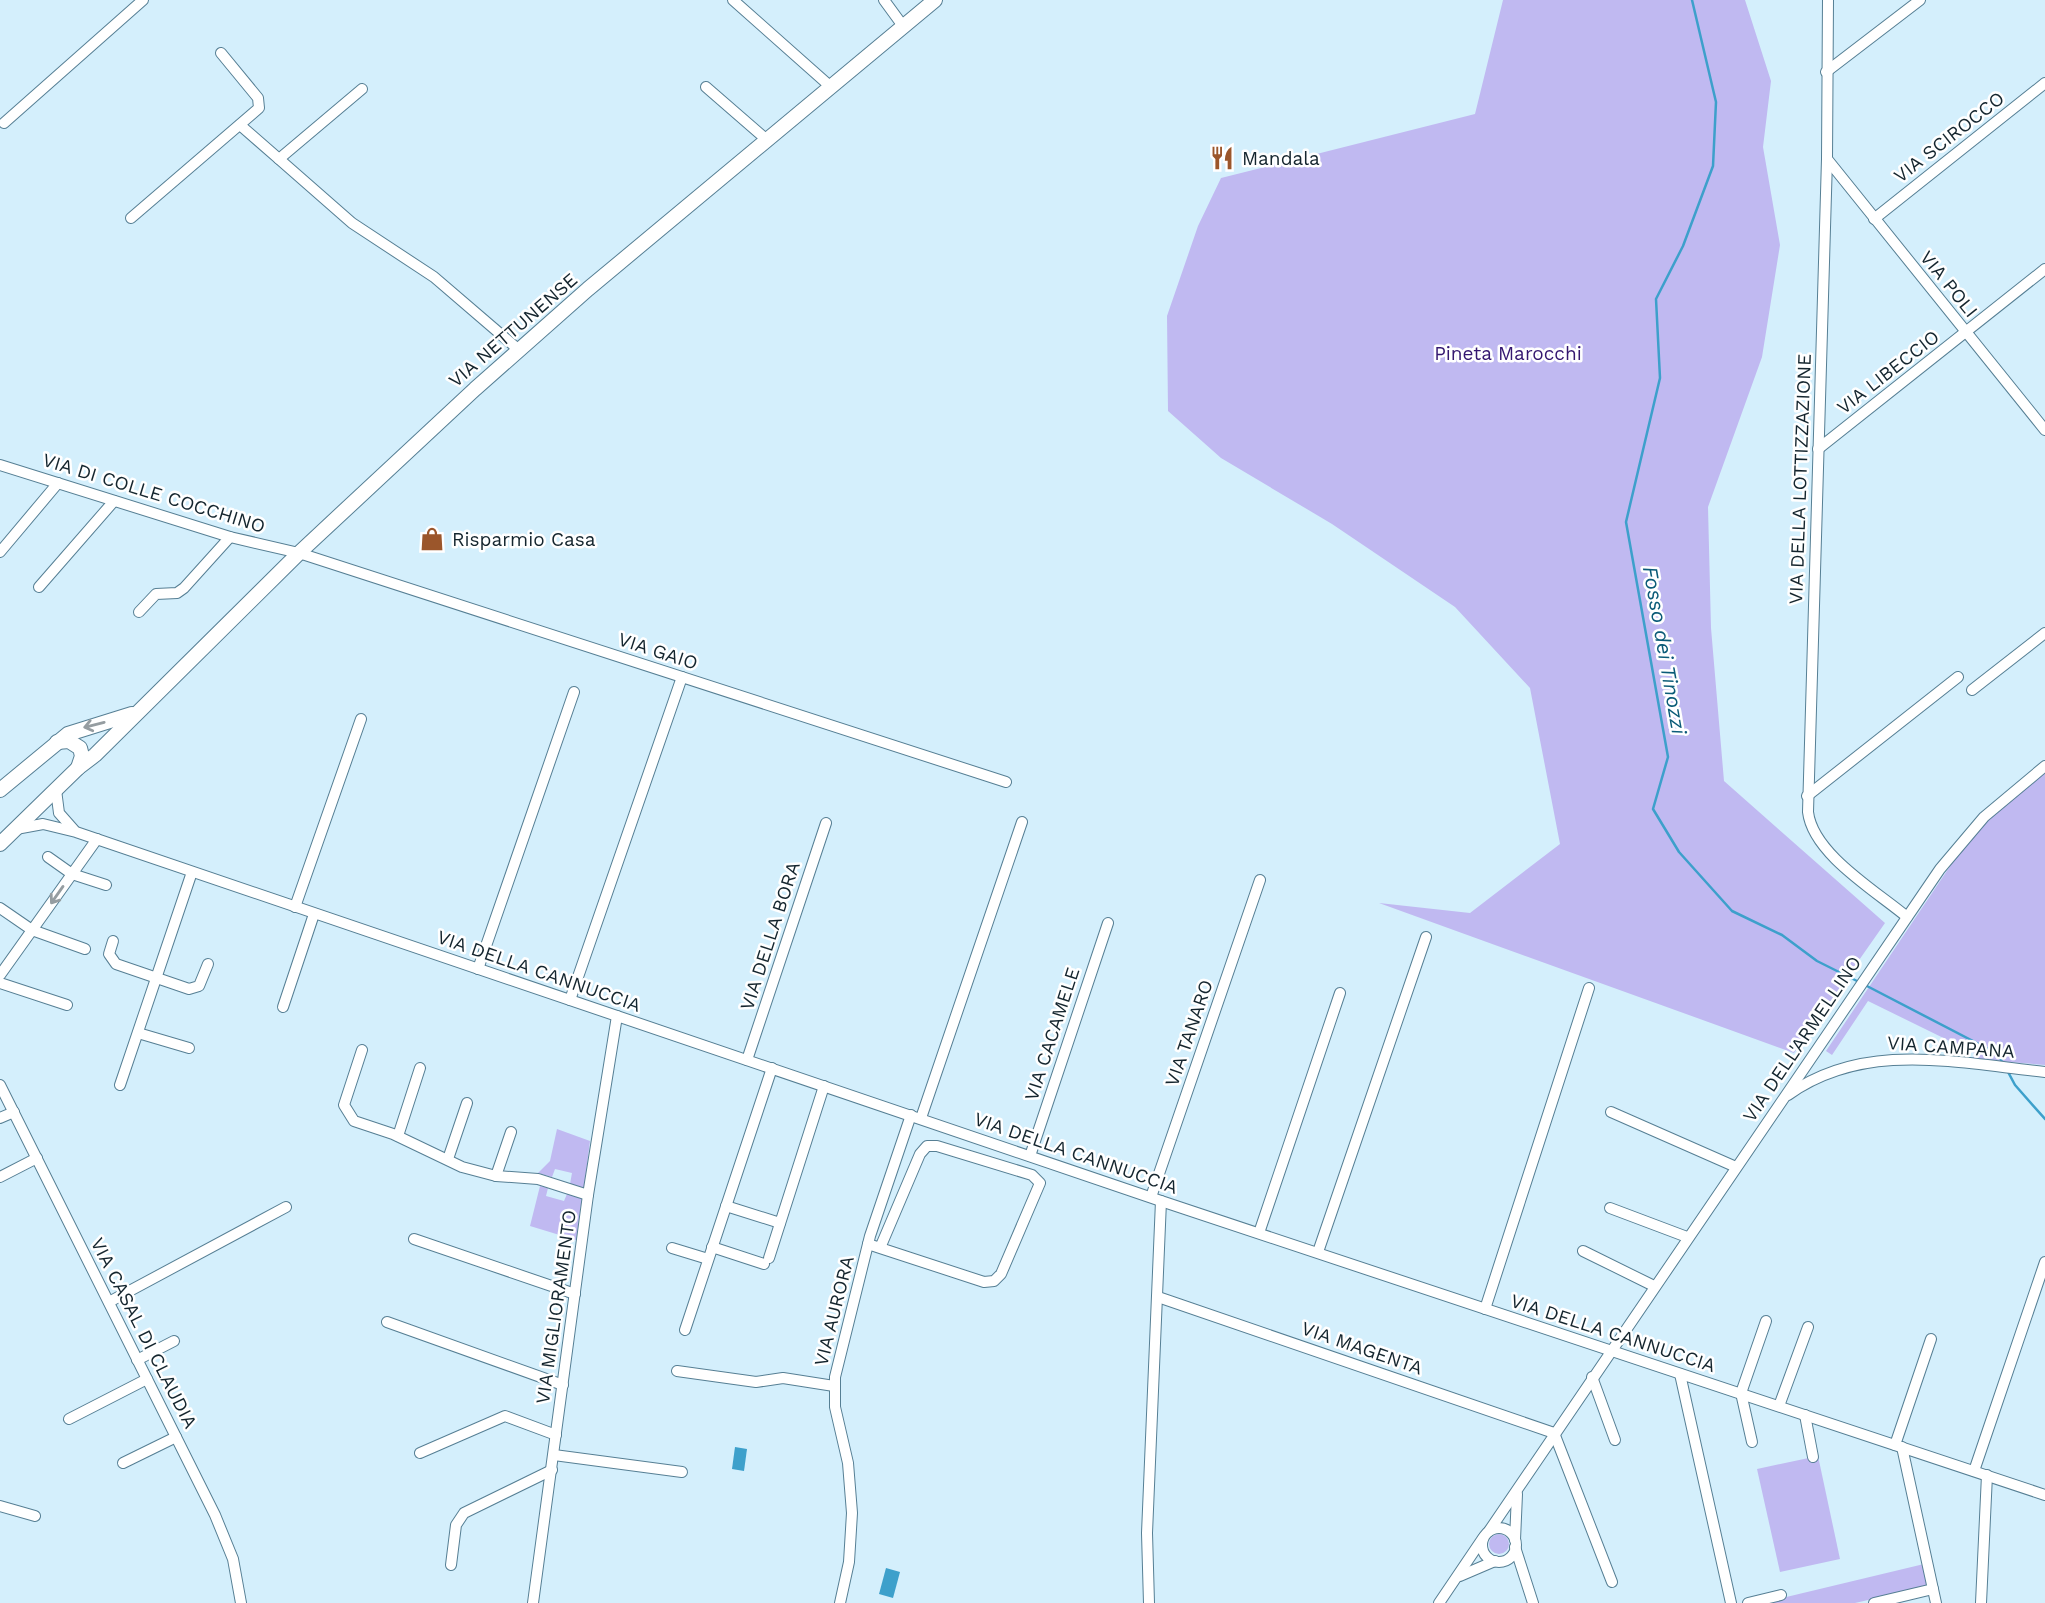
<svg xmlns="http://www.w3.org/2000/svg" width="2045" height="1603" font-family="'Work Sans',sans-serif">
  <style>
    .green { fill: #c0b9f1 }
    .water { fill: #3da0cb }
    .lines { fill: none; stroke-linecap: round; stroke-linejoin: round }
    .stream { stroke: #3da0cb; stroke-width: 2.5 }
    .minor-casing { stroke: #567f94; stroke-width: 12 }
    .major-casing { stroke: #567f94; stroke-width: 16 }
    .minor { stroke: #fff; stroke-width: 10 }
    .major { stroke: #fff; stroke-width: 14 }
    .oneway { stroke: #959da1 }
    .labels { text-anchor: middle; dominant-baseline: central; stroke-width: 5; stroke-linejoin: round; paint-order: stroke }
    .street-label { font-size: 19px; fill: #14252e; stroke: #fff }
    .poi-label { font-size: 19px; fill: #14252e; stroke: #fff; text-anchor: start }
    .park-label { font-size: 19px; fill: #341770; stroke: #fff }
    .water-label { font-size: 21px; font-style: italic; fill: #0b5b78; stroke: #fff }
  </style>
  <rect width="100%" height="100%" fill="#d4effc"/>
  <!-- green -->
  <g class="green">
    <path d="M1503 0H1745L1771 81 1763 147 1780 245 1762 357 1708 507 1711 628 1724 781 1885 923 1794 1053 1379 903 1470 913 1560 844 1530 688 1455 607 1332 524 1221 458 1168 411 1167 316 1198 226 1221 178 1475 114Z"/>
    <path d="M2045 769V1065L1973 1059 1974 1053 1868 1001 1832 1055 1826 1051 1973 832Z"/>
    <path d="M557 1129 590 1141 584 1188 570 1184 572 1173 555 1169 552 1177 538 1173 550 1161Z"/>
    <path d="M540 1186 548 1188 546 1196 564 1201 567 1194 582 1198 576 1240 530 1226Z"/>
    <path d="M1818 1456 1840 1559 1780 1572 1757 1469Z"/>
    <circle cx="1499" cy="1544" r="10"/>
    <path d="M1924 1564 1929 1586 1855 1603H1761Z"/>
  </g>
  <!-- water -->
  <g class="water">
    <path d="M735 1447 747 1449 744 1471 732 1469Z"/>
    <path d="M886 1568 900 1572 893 1598 879 1594Z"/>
  </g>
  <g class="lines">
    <!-- stream -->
    <g class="stream">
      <path d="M1692 0 1716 102 1713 166 1683 246 1656 299 1660 378 1626 522 1668 757 1653 809 1679 852 1732 911 1782 935 1817 961 1859 982"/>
      <path d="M1865 985 1998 1054 2003 1064"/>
      <path d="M2007 1070 2015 1085 2045 1119"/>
    </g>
    <!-- minor casing -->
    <g class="minor-casing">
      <g id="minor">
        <path d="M733 0 831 87"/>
        <path d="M884 0 903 26"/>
        <path d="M1828 0 1827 159 1808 812C1813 854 1876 891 1907 917"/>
        <path d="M1826 72 1920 0"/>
        <path d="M706 87 767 140"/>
        <path d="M4 123 143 0"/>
        <path d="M240 125 279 159 362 89"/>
        <path d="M279 159 352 223 434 277 519 350"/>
        <path d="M1827 159 2045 430"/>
        <path d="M131 218 259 108 258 98 221 53"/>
        <path d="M1874 219 2045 83"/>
        <path d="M1818 449 2045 269"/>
        <path d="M0 465 230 537 299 553 1006 782"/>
        <path d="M0 552 58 483"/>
        <path d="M39 587 114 501"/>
        <path d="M139 612 156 594 177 593 184 588 230 537"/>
        <path d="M1972 690 2045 633"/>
        <path d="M56 790 59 813 74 830"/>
        <path d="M1807 796 1958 677"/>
        <path d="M16 829 43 824 76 832 1161 1201 2045 1495"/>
        <path d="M48 857 72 874 106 885"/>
        <path d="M295 907 361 719"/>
        <path d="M0 908 32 930 85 949"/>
        <path d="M113 941 109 954 116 964 189 989 199 986 208 964"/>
        <path d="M478 969 574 692"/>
        <path d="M0 975 97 839"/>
        <path d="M0 983 67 1005"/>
        <path d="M570 1000 682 677"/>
        <path d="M283 1007 314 914"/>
        <path d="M138 1033 189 1048"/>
        <path d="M362 1050 344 1105 354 1121 393 1134 462 1167 496 1176 538 1179 588 1195"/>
        <path d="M747 1060 826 823"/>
        <path d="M0 1085 215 1515 233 1559 241 1603"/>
        <path d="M120 1085 192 872"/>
        <path d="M1788 1095C1865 1040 1957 1063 2045 1072"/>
        <path d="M1611 1112 1736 1167"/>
        <path d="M0 1118 14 1112"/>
        <path d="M921 1118 1022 822"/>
        <path d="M398 1136 420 1068"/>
        <path d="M1030 1156 1108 923"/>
        <path d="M448 1159 467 1103"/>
        <path d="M496 1176 511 1132"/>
        <path d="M0 1177 37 1158"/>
        <path d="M1151 1197 1260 880"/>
        <path d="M726 1206 780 1223"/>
        <path d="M1610 1208 1687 1237"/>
        <path d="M1259 1233 1340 993"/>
        <path d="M414 1239 575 1294"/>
        <path d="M868 1244 880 1248 984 1282 994 1281 1001 1274 1040 1183 1032 1175 937 1146H927L920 1154 880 1248"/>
        <path d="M712 1247 764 1264"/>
        <path d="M672 1248 708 1259"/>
        <path d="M1583 1251 1654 1286"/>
        <path d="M1318 1252 1426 937"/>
        <path d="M769 1258 824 1086"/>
        <path d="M1158 1297 1554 1433 1612 1582"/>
        <path d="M109 1302 286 1207"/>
        <path d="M1485 1309 1589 988"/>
        <path d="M387 1322 563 1385"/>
        <path d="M685 1330 772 1068"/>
        <path d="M137 1360 174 1341"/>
        <path d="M677 1371 756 1382 783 1378 834 1386"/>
        <path d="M1680 1374 1731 1603"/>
        <path d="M1592 1377 1615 1440"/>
        <path d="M1779 1406 1808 1327"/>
        <path d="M1805 1415 1813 1457"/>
        <path d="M69 1419 147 1379"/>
        <path d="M1752 1442 1741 1393 1766 1321"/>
        <path d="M1895 1445 1931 1339"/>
        <path d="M1902 1447 1936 1603"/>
        <path d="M420 1453 505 1416 556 1435"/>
        <path d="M554 1455 682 1472"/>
        <path d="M123 1463 176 1437"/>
        <path d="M1974 1471 2045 1262"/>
        <path d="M0 1506 35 1516"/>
        <circle cx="1499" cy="1545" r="17"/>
        <path d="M1489 1531 1940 869 1984 817 2045 766"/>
        <path d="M1515 1540 1517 1494"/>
        <path d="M1515 1547 1533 1603"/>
        <path d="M451 1565 456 1525 464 1513 552 1470"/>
        <path d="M1460 1576 1495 1561"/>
        <path d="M533 1603 588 1195 617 1016"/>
        <path d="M840 1603 849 1562 852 1513 848 1463 835 1407V1377L870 1236 911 1115"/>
        <path d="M1149 1603 1147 1533 1161 1201"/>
        <path d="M1439 1603 1483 1538"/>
        <path d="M1748 1603 1781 1595"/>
        <path d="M1874 1603 1933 1589"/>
        <path d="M1981 1603 1987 1475"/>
      </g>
    </g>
    <!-- major casing -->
    <g class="major-casing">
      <g id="major">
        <path d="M57 742 69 741 80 748 82 756 78 768"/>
        <path d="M0 790 68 734 132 714"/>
        <path d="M0 844 78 768 95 755 299 553 475 389 588 289 935 0"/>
      </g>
    </g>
    <!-- minor -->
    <use href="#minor" class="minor"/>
    <!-- major -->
    <use href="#major" class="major"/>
  </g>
  <!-- one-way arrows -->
  <defs><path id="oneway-shaft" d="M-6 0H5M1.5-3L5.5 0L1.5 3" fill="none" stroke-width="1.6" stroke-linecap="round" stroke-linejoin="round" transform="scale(1.75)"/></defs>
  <g class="oneway">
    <use href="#oneway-shaft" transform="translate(94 725) rotate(166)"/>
    <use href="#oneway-shaft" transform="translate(57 895) rotate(125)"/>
  </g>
  <!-- icons -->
  <defs>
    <g id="restaurant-bare" transform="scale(1.89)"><path d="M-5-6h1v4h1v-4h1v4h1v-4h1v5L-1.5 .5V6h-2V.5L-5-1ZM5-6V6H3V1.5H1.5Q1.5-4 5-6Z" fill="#9b562b" stroke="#fff" stroke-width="2.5" paint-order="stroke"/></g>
    <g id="shop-bare" transform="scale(1.89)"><path d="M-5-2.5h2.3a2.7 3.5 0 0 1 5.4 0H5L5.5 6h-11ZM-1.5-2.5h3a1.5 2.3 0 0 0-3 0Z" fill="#9b562b" stroke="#fff" stroke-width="2.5" paint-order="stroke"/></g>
  </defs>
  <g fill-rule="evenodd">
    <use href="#restaurant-bare" x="1222" y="158"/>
    <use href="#shop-bare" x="432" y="539"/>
  </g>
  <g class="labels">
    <!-- street labels -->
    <g class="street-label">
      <text transform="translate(1949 137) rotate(-38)">VIA SCIROCCO</text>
      <text transform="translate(1949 284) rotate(51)">VIA POLI</text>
      <text transform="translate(513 330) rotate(-41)">VIA NETTUNENSE</text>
      <text transform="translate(1888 372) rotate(-38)">VIA LIBECCIO</text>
      <text transform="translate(1800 479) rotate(-88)">VIA DELLA LOTTIZZAZIONE</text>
      <text transform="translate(154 493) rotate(17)">VIA DI COLLE COCCHINO</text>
      <text transform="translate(658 651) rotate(18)">VIA GAIO</text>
      <text transform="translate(770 936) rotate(-72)">VIA DELLA BORA</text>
      <text transform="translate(539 971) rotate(19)">VIA DELLA CANNUCCIA</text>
      <text transform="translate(1189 1033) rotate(-71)">VIA TANARO</text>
      <text transform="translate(1052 1034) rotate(-72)">VIA CACAMELE</text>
      <text transform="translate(1802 1039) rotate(-56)">VIA DELL'ARMELLINO</text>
      <text transform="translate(1951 1047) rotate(4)">VIA CAMPANA</text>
      <text transform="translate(1076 1153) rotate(19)">VIA DELLA CANNUCCIA</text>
      <text transform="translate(556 1307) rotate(-82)">VIA MIGLIORAMENTO</text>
      <text transform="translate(834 1311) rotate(-76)">VIA AURORA</text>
      <text transform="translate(144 1333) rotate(63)">VIA CASAL DI CLAUDIA</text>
      <text transform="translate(1613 1333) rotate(18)">VIA DELLA CANNUCCIA</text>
      <text transform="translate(1362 1348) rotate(19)">VIA MAGENTA</text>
    </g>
    <!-- poi labels -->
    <g class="poi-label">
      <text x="1242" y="158">Mandala</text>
      <text x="452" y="539">Risparmio Casa</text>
    </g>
    <!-- park labels -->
    <g class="park-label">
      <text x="1508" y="353">Pineta Marocchi</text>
    </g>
    <!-- water labels -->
    <g class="water-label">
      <text transform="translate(1665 650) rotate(80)">Fosso dei Tinozzi</text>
    </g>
  </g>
</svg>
